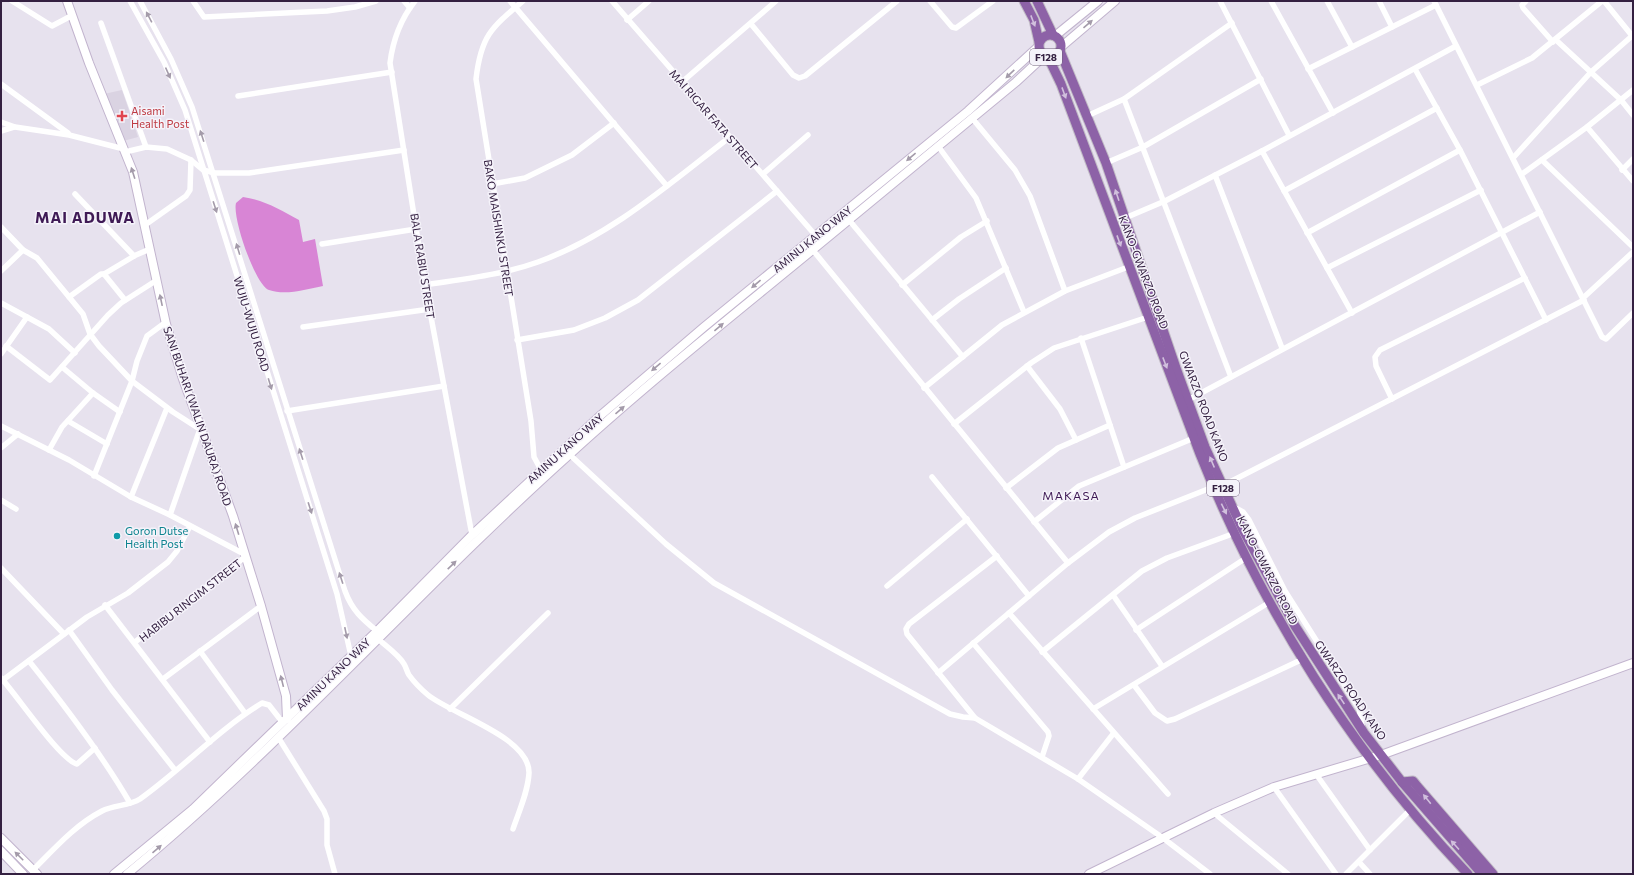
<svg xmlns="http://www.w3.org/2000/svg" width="1634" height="875" font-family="Commissioner,sans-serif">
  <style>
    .built { fill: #dad3e2 }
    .water { fill: #d885d5 }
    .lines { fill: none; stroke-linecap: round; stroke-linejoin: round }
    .secondary-casing { stroke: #c2b4ce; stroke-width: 10 }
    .primary-casing { stroke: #c2bcc6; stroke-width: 11 }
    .street { stroke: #fff; stroke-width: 5.5 }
    .secondary { stroke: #fff; stroke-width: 8 }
    .primary { stroke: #8d62a7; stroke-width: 9 }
    .oneway { fill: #a49baa }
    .oneway2 { fill: #d1c0dd }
    .health-dot { fill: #e0444e; stroke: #f5f3fa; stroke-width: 1.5 }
    .culture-dot { fill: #0f9aa8; stroke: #f5f3fa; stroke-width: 1.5 }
    .labels { text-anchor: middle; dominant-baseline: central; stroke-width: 3; stroke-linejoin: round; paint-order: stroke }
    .shield { fill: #f5f3fa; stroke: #6e5f78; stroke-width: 1 }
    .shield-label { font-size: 10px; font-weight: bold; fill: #342041 }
    .health-label { font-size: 11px; fill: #be3a42; stroke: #f5f3fa; text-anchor: start }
    .street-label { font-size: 11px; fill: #342041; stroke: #f5f3fa }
    .culture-label { font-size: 11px; fill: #0d838f; stroke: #f5f3fa; text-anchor: start }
    .neighbourhood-label { font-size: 12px; letter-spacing: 1px; fill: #3f1a55; stroke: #f5f3fa }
    .district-label { font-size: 15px; font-weight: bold; letter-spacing: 1px; fill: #3f1a55; stroke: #f5f3fa }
  </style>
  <rect width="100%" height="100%" fill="#e7e2ee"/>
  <!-- built -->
  <path class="built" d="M122 90 138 137 123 141 104 94Z"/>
  <!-- water -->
  <path class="water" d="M243 197C264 200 281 210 299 220L303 242 315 239 323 286C306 289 286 296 269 290 255 285 232 217 236 203Z"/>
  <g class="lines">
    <!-- secondary casing -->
    <g class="secondary-casing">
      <g id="secondary">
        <path d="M67 1 89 63 133 172 166 324 183 379 233 516 261 606 286 696 287 719"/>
        <path d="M1055 36 1098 1"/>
        <path d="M1061 47 1115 1"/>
        <path d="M1 838 37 874"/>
        <path d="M1 851 23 874"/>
        <path d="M114 874 193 809 377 631 472 535 601 415 704 327 968 111 1038 47"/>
        <path d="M127 874C284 745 418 590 570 454 660 372 756 297 850 219 905 174 960 128 1016 82L1044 56"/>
        <path d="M1089 874 1214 813 1274 787 1381 755 1633 663"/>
      </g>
    </g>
    <!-- primary casing -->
    <g class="primary-casing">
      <g id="primary">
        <path d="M1024 1 1034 20 1039 42"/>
        <path d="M1037 1 1053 35"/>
        <circle cx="1050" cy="46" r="11"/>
        <path d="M1060 51 1106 163 1176 368 1205 447 1242 528 1295 626 1364 733 1402 782 1482 874"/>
        <path d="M1048 57 1061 84 1200 454C1261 608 1353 754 1468 874"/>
        <path d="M1402 782 1413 781 1417 786 1493 874"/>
      </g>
    </g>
    <!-- street -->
    <g class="street">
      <path d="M12 1 52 26 71 16"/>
      <path d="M130 1 164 62 185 110 337 594 351 656"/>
      <path d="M140 1 171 59 192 107 345 591C352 610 362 619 377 631"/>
      <path d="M193 1 204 17 327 11 355 7 376 1"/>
      <path d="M404 1 410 8"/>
      <path d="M415 1C400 20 393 39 390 63L425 285 472 535"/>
      <path d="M510 1 667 186"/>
      <path d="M523 1C491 28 481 36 476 79L531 421 534 457 541 470"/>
      <path d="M612 1 816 236"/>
      <path d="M930 1 952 27 956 28 993 1"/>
      <path d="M1220 1 1289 135"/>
      <path d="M1271 1 1333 113"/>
      <path d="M1327 1 1352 47"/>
      <path d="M1379 1 1392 27"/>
      <path d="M1434 1 1602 337 1606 339 1633 313"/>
      <path d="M1526 1 1522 5 1523 8 1553 42"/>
      <path d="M1604 1 1633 37"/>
      <path d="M627 20 649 1"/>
      <path d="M101 23 146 147"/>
      <path d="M751 24 793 75 799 78 805 76 897 1"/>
      <path d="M1556 40 1621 100 1633 115"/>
      <path d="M1308 69 1436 5"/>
      <path d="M1415 69 1460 150 1546 320"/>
      <path d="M682 82 776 1"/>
      <path d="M1 84 68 133"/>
      <path d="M1477 85 1532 58 1602 1"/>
      <path d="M238 96 392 72"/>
      <path d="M1124 99 1231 377"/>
      <path d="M1087 116 1124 99 1232 23"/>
      <path d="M972 118 1015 170 1030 196 1065 291"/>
      <path d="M1 122 15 127 69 135 124 149"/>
      <path d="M1587 127 1633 181"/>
      <path d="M1 131 14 127"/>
      <path d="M938 146 976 198 1024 312"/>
      <path d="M1262 151 1352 313"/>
      <path d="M125 152 146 147 167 149 191 160 203 170 215 173H249L404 150"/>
      <path d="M1513 158 1591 72 1632 36"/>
      <path d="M1542 160 1633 247"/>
      <path d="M1106 163 1143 147 1261 79"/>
      <path d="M1622 170 1633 159"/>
      <path d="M763 174 808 135"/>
      <path d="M1522 174 1587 127 1633 90"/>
      <path d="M1215 175 1282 348"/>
      <path d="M492 184 525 178 572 155 614 123"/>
      <path d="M1284 191 1437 108"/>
      <path d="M75 194 134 256"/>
      <path d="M1125 218 1165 201 1262 151 1456 46"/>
      <path d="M849 220 963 357"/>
      <path d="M145 225 186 196 190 190 191 160"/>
      <path d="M1 227 23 250 37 258 83 314 90 334 99 346 132 381 173 412 201 430"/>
      <path d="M1307 233 1460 150"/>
      <path d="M322 244 416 229"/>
      <path d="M812 249 1068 563"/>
      <path d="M1327 268 1481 190"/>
      <path d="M1 271 23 250"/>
      <path d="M104 274 136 255 150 249"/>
      <path d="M425 285C463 279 502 275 538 262 611 236 670 183 730 137"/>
      <path d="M902 285 961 237 987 221"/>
      <path d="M69 297 101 274H104L125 300"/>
      <path d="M1583 298 1633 252"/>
      <path d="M1 303 49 329 75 353"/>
      <path d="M932 320 959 299 1006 268"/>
      <path d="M303 327 430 309"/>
      <path d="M1081 338 1124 467"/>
      <path d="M517 340 574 330 605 318 638 300 777 191"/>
      <path d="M6 346 50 380 108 315 121 303 157 280"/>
      <path d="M1 354 27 317"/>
      <path d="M1027 366 1060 409 1076 440"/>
      <path d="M62 367 93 393 120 412"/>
      <path d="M924 388 1002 325 1065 291 1128 267"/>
      <path d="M1392 399 1376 366 1375 357 1380 350 1525 278"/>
      <path d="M1188 400 1540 212"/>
      <path d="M287 411 444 386"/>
      <path d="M68 421 107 444"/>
      <path d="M954 424 1031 363 1054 348 1148 317"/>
      <path d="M1 426 69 460 131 497 170 515 244 554"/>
      <path d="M1 448 18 434"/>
      <path d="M49 450 62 427 93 393"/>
      <path d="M569 454 666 544 714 583 950 714 963 717 975 718"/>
      <path d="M94 476 132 381 137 361 147 336 166 322"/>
      <path d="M932 477 1029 596"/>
      <path d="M1222 486 1584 300"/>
      <path d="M1006 488 1058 448 1110 425"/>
      <path d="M131 497 167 408"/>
      <path d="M1 500 16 509"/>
      <path d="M1232 506 1243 512 1249 520 1285 591 1359 708 1362 725"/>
      <path d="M170 515 200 429"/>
      <path d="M1034 522 1079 486 1194 438"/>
      <path d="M997 556 909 624 906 629 907 634 975 718 1078 779 1163 838 1210 874"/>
      <path d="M1 568 64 634"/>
      <path d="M887 586 967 519"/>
      <path d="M1113 595 1162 666"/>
      <path d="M105 605 210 742"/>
      <path d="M1009 613 1168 794"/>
      <path d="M69 630 112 690 175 770"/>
      <path d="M1136 630 1246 558"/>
      <path d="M378 639C386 646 399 655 404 664 406 667 407 672 409 675 414 682 422 690 428 695 451 714 530 737 529 773 528 792 519 811 513 829"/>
      <path d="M135 642 245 557"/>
      <path d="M973 643 1048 732 1049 736 1042 757"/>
      <path d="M200 651 245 713"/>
      <path d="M1042 652 1142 571 1167 558 1235 533"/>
      <path d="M29 661C65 706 101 753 130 803"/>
      <path d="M938 673 1068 563 1109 532 1135 518 1213 487"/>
      <path d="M1 678C16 694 60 760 77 764L95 748"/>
      <path d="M163 679 261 606"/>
      <path d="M3 680 87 617 128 593 168 562 177 551 190 526"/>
      <path d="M1134 685 1155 713 1167 721 1175 719 1303 659"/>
      <path d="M450 709 548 613"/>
      <path d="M1093 709 1270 602"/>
      <path d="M278 737 324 811 327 819V845L335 874"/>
      <path d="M1316 774 1370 850"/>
      <path d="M1078 779 1113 734"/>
      <path d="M1274 787 1336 874"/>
      <path d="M1214 813 1288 874"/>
      <path d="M1359 862 1370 874"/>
      <path d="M33 870C55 848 75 825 102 811 114 805 129 806 140 799 182 769 218 730 262 703L269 705 283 723"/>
      <path d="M1346 874 1410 810"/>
    </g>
    <!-- secondary -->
    <use href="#secondary" class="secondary"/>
    <!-- primary -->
    <use href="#primary" class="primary"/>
  </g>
  <!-- one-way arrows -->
  <defs><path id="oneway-solid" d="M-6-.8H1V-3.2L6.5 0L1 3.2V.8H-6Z"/></defs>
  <g class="oneway">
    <use href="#oneway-solid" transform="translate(149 17) rotate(-118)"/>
    <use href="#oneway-solid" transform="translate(1088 24) rotate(-41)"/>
    <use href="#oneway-solid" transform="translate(168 73) rotate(66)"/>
    <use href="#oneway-solid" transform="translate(1010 74) rotate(136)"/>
    <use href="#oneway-solid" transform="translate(202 136) rotate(-108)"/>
    <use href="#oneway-solid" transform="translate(911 157) rotate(140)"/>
    <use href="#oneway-solid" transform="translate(133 173) rotate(-108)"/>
    <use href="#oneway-solid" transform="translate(215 207) rotate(72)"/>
    <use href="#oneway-solid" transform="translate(238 249) rotate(-107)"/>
    <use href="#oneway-solid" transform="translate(756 284) rotate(140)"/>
    <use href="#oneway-solid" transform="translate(161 300) rotate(-102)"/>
    <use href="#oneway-solid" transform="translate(719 327) rotate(-40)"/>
    <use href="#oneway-solid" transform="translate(656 367) rotate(140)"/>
    <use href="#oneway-solid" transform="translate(270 384) rotate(73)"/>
    <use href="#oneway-solid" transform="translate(620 410) rotate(-41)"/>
    <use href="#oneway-solid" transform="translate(301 454) rotate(-108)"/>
    <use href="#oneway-solid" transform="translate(310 508) rotate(72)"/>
    <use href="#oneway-solid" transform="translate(237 529) rotate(-107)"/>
    <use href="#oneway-solid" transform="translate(452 565) rotate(-44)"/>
    <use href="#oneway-solid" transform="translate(341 578) rotate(-108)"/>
    <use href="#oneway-solid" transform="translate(346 633) rotate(78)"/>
    <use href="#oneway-solid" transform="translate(282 681) rotate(-104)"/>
    <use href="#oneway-solid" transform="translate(157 849) rotate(-41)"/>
    <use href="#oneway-solid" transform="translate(19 856) rotate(-135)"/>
  </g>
  <g class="oneway2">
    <use href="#oneway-solid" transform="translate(1033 21) rotate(69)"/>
    <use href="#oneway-solid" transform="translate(1064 93) rotate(70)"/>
    <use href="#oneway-solid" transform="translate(1117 195) rotate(-109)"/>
    <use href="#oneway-solid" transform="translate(1119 241) rotate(70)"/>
    <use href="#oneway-solid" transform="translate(1165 363) rotate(69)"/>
    <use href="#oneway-solid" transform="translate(1212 462) rotate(-113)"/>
    <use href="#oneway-solid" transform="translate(1224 509) rotate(64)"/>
    <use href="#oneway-solid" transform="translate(1341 699) rotate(-124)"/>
    <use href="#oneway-solid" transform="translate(1427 799) rotate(-129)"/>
    <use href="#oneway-solid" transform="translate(1455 845) rotate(-132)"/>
  </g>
  <!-- markers -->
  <path class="health-dot" d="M120 110h4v4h4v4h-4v4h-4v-4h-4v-4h4z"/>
  <circle class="culture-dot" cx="117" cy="536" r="4"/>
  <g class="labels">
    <!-- shield labels -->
    <g class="shield">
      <rect x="1030" y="49" width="32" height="16" rx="3"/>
      <rect x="1207" y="480" width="32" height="16" rx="3"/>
    </g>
    <g class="shield-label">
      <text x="1046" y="57">F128</text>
      <text x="1223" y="488">F128</text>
    </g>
    <!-- health labels -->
    <g class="health-label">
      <text x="131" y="110">Aisami<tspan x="131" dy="13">Health Post</tspan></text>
    </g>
    <!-- street labels -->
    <g class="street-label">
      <text transform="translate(714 119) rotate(49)">MAI RIGAR FATA STREET</text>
      <text transform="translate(499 228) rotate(81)">BAKO MAISHINKU STREET</text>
      <text transform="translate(812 239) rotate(-39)">AMINU KANO WAY</text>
      <text transform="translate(423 266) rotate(81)">BALA RABIU STREET</text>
      <text transform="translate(1144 272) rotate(69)">KANO-GWARZO ROAD</text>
      <text transform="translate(252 324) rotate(73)">WUJU-WUJU ROAD</text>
      <text transform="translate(1204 406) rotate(69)">GWARZO ROAD KANO</text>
      <text transform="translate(198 416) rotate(71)">SANI BUHARI (WALIN DAURA) ROAD</text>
      <text transform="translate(565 448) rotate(-42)">AMINU KANO WAY</text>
      <text transform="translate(1268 570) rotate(63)">KANO-GWARZO ROAD</text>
      <text transform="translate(190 600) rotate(-38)">HABIBU RINGIM STREET</text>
      <text transform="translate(333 674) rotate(-44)">AMINU KANO WAY</text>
      <text transform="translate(1351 690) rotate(56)">GWARZO ROAD KANO</text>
    </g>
    <!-- culture labels -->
    <g class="culture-label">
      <text x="125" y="530">Goron Dutse<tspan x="125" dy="13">Health Post</tspan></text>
    </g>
    <!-- neighbourhood labels -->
    <g class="neighbourhood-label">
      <text x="1071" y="495">MAKASA</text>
    </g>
    <!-- district labels -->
    <g class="district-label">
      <text x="85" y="217">MAI ADUWA</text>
    </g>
  </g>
  <!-- border -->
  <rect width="1634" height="875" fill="none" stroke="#342041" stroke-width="4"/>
</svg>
